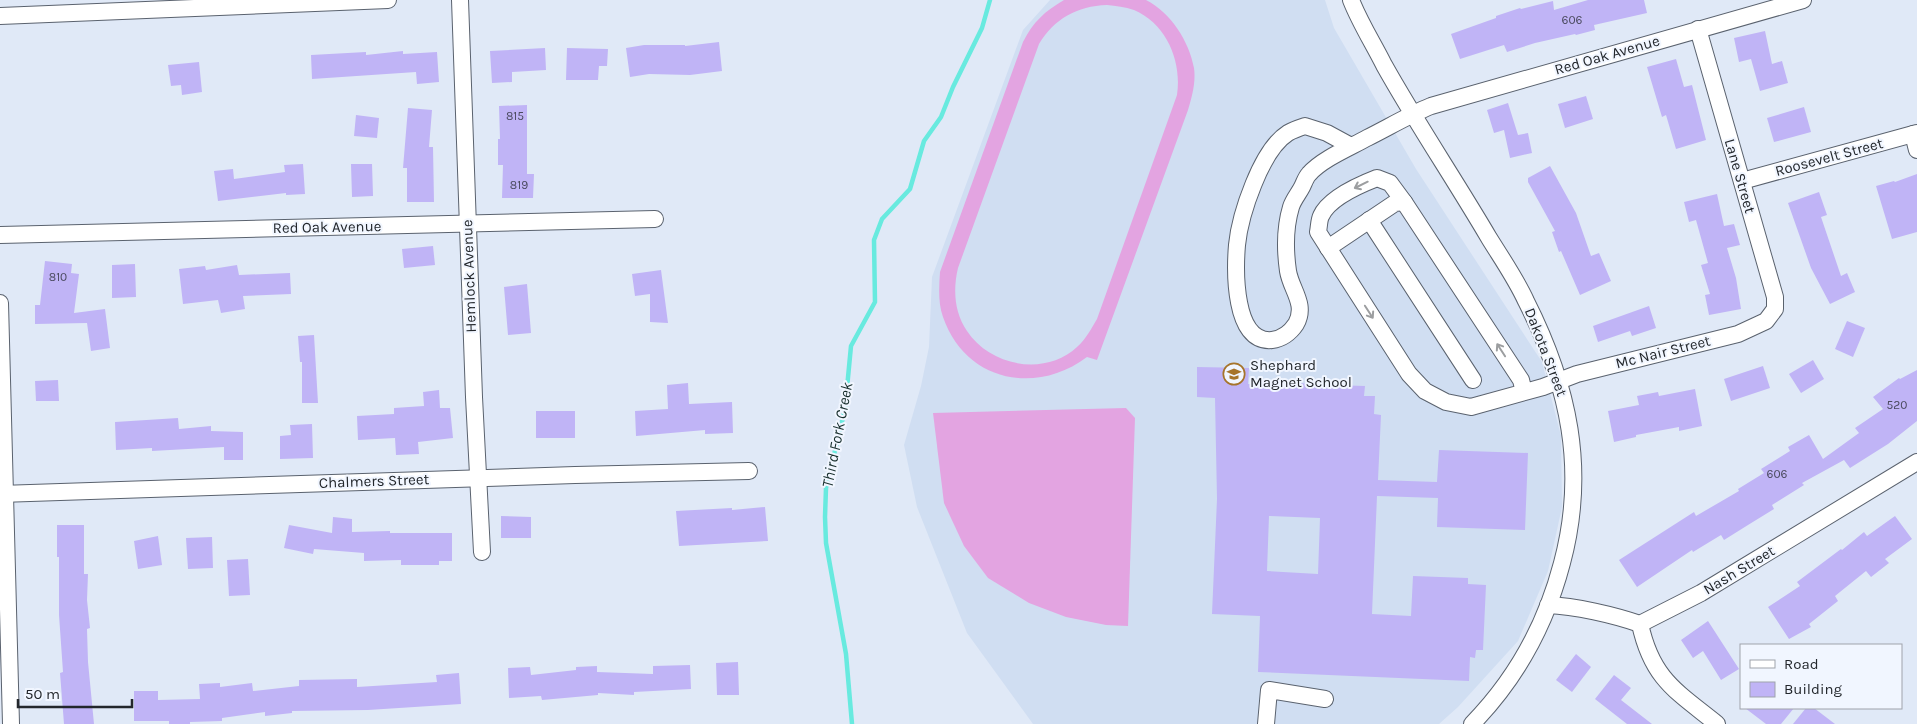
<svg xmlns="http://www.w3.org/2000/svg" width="1917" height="724" font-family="Karla,sans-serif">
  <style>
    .built { fill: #d0def2 }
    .grass { fill: #e3a4e1; fill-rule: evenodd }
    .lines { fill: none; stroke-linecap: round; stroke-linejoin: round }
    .stream { stroke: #68eadf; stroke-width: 4.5 }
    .building { fill: #c0b4f6; fill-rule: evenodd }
    .minor-casing { stroke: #5a626e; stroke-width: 18 }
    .minor { stroke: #fff; stroke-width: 16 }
    .oneway { stroke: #9c9ea0 }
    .labels { text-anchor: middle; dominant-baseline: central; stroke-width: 4; stroke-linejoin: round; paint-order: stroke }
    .number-label { font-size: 12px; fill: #4a4a5e }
    .street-label { font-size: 15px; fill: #23272c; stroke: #f1f6ff }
    .poi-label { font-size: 15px; fill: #23272c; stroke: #f1f6ff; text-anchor: start }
    .water-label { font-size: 16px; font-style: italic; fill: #172e2c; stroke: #f1f6ff }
  </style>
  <rect width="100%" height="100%" fill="#e0e9f7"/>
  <!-- built -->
  <path class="built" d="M1050 0H1325L1334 28 1416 169 1542 362 1561 436 1562 507 1548 571 1518 641 1458 707 1439 724H1033L967 633 917 507 904 445 921 386 929 347 932 277 1023 30Z"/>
  <!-- grass -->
  <g class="grass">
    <path d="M1064 0H1146C1171 13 1189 41 1194 68 1196 82 1192 97 1188 110L1097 360 1087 357C1035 396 965 381 943 317 938 303 939 287 940 272L1023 42C1033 22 1045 11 1064 0ZM1107 5C1116 6 1125 7 1134 10 1167 24 1182 62 1177 95L1097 319C1091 329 1086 339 1077 347 1045 377 990 366 967 331 954 312 953 289 958 268L1039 44C1054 19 1077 6 1107 5Z"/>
    <path d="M1126 408 1135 418 1128 626 1106 625 1066 617 1029 603 988 578 964 546 944 503 933 413Z"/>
  </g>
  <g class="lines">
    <!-- stream -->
    <path class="stream" d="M852 724 846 654 826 543 825 517 826 488 845 409 851 346 875 302 874 240 882 219 910 189 924 141 941 117 953 87 982 28 990 0"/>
  </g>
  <!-- building -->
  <g class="building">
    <path d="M1588 0H1644L1647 13 1594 25 1595 30 1576 35 1575 34 1535 43 1507 52 1504 45 1460 59 1451 34 1496 18V16L1520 8 1521 9 1553 1 1554 10Z"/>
    <path d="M1765 31 1772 64 1782 61 1788 83 1760 91 1751 59 1739 62 1734 38Z"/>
    <path d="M719 42 722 71 690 75 649 74 630 77 626 48 644 45H685V46Z"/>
    <path d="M545 48 546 70 512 72V82L492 83 490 51Z"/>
    <path d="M567 48 608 49 607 66H599L598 80H566Z"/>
    <path d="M403 51V54L437 52 439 82 417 84 416 72 312 79 311 55 366 52V55Z"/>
    <path d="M1676 59 1684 87 1692 85 1706 140 1676 149 1666 115 1662 117 1647 67Z"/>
    <path d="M199 62 202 92 182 95 181 85 171 86 168 65Z"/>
    <path d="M1586 96 1593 119 1565 128 1558 104Z"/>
    <path d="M1508 103 1518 135 1528 133 1532 153 1510 158 1504 130 1494 133 1487 110Z"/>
    <path d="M527 105V174H534L533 198H502L503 165H498V139H500L499 106Z"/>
    <path d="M1804 107 1811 132 1774 142 1767 118Z"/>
    <path d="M408 108 432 110 429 147H433L434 202H407V168H403Z"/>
    <path d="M356 115 379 118 377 138 354 136Z"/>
    <path d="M303 164 305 194 286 195V193L218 201 214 171 233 169 234 179 285 172 284 165Z"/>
    <path d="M351 164H372L373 196 352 197Z"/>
    <path d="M1550 166 1576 213 1591 256 1599 253 1611 281 1580 295 1561 251 1559 252 1552 232 1555 231 1528 182V178Z"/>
    <path d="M1917 174V232L1892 239 1876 186 1894 181 1895 182Z"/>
    <path d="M1819 192 1827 215 1821 217 1841 276 1847 273 1855 292 1830 304 1811 268 1788 203Z"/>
    <path d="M1717 194 1724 226 1734 224 1740 245 1727 248 1736 278 1741 309 1709 315 1705 295 1710 294 1701 265 1708 263 1696 220 1689 222 1684 202Z"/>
    <path d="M433 246 435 265 404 268 402 249Z"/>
    <path d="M45 261 72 264 71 273 79 274 74 313 105 309 110 348 91 351 87 323 35 324V305H40Z"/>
    <path d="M135 264 136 297 112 298V265Z"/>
    <path d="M237 265 239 275 290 273 291 294 243 296 245 309 221 313 218 300 183 304 179 269 205 266 206 270Z"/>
    <path d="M661 270 668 323 650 322V294L635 296 632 274Z"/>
    <path d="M527 284 531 333 508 335 504 287Z"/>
    <path d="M1649 306 1656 328 1632 336 1630 331 1598 342 1593 326Z"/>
    <path d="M1847 321 1865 328 1853 357 1835 349Z"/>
    <path d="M314 335 318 403H302V362H300L298 336Z"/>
    <path d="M1813 360 1824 379 1801 393 1789 374Z"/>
    <path d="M1763 366 1770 388 1731 401 1724 379Z"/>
    <path d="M1197 367 1249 368 1248 384 1333 383V385L1365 386 1364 396H1375L1374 414 1381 415 1378 480 1437 482 1439 450 1528 453 1525 530 1437 527 1438 498 1377 496 1372 614 1411 616 1413 576 1468 578V584L1486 585 1483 650H1476L1475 658 1470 657 1469 681 1258 672 1260 616 1212 614 1217 499 1215 398 1197 397ZM1269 516 1320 518 1318 574 1267 571Z"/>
    <path d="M1917 370V421L1888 444 1850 468 1844 460 1802 483 1804 485 1772 505 1774 509 1748 525 1724 540 1721 535 1693 552 1692 550 1637 587 1619 560 1694 512 1696 516 1739 491 1738 489 1764 473 1761 469 1790 451 1788 447 1809 435 1823 459 1859 433 1855 428 1883 409 1873 397 1899 378 1900 379Z"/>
    <path d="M58 380 59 401H36L35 381Z"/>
    <path d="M688 383 689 404 732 402 733 433 705 434V430L636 436 635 411 668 409 667 385Z"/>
    <path d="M1695 389 1702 426 1679 431V427L1636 435V437L1614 442 1608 411 1639 405 1637 396 1658 392 1659 396Z"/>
    <path d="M439 390 440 408H450L453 438 418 442 419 454 396 455 395 438 358 440 357 416 394 414V408L424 406 423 392Z"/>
    <rect x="536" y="411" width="39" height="27"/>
    <path d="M178 418 179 429 211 426V431L243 432V460H224V447L152 451V448L116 450 115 422Z"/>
    <path d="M312 424 313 458 280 459V436L291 435 290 425Z"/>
    <path d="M765 507 768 541 679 546 676 511 732 508V510Z"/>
    <path d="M501 516 531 517V538H501Z"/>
    <path d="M1895 516 1912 539 1885 559 1889 563 1871 577 1866 571 1835 596 1838 601 1809 624 1811 627 1789 639 1768 607 1800 586 1797 582 1841 549 1842 550 1864 532 1867 536Z"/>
    <path d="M333 517 352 519V532L390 531V533H452V561H439V565H401V560L364 561V553L314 549 313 554 284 548 289 525 332 533Z"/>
    <path d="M57 525H84V574H88L87 600 90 628 87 629 88 662 94 724H64L60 673 63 672 59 615V557H57Z"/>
    <path d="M158 536 162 565 138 569 134 541Z"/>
    <path d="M212 537 213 568 188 569 186 538Z"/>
    <path d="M248 559 250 595 229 596 227 560Z"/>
    <path d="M1708 621 1739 669 1721 680 1703 651 1693 658 1681 640Z"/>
    <path d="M1576 654 1591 667 1572 692 1556 680Z"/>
    <path d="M738 662 739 695H717L716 663Z"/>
    <path d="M690 665 691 689 634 692V695L598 693V695L542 700 541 696 509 698 508 668 530 667 531 675 576 670V667L597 666V672L653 674V666Z"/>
    <path d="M459 673 461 704 368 710 292 711V713L265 716V712L222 718V721L190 722V724H169V721H134V691H158V700L200 699 199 684 220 683V687L252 683 253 691 299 686V680L357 679V687L437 682 436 675Z"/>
    <path d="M1614 675 1631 688 1621 700 1652 724H1627L1595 699Z"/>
    <path d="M1745 708H1794L1781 724H1766Z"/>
    <path d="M1806 708H1814L1835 724H1793Z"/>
  </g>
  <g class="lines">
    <!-- minor casing -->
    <g class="minor-casing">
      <g id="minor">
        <path d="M460 0 474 397 482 552"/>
        <path d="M1351 0C1360 23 1373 43 1384 65 1417 124 1455 180 1489 238 1502 259 1516 279 1526 301 1569 386 1587 470 1562 563 1546 624 1516 679 1472 724"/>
        <path d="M0 16 388 0"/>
        <path d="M1913 134 1917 150"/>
        <path d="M1351 146 1327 133 1305 126C1299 128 1293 130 1288 133 1261 150 1240 215 1237 245 1235 269 1233 344 1272 340 1281 339 1290 333 1296 324 1307 304 1291 290 1288 271 1285 250 1285 227 1291 207 1293 200 1299 193 1302 187 1304 183 1306 177 1309 174 1322 159 1351 147 1367 138 1389 127 1409 115 1431 106L1803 0"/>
        <path d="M1742 181 1917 133"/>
        <path d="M1369 220 1473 380"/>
        <path d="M0 235 655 219"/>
        <path d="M1328 248 1395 203 1404 202"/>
        <path d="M0 303 11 724"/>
        <path d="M1524 392 1521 380 1404 202 1390 183 1377 178C1359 185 1329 198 1321 216 1319 220 1319 227 1318 232L1409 374 1425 391 1446 402 1471 407 1543 387 1577 374 1738 334 1766 321 1775 309V297L1698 29"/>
        <path d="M0 494 575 475 749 471"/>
        <path d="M1548 605C1575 606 1614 615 1640 624L1701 593 1917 462"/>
        <path d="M1640 624C1652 679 1676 691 1717 724"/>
        <path d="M1266 724 1269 690 1325 699"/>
      </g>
    </g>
    <!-- minor -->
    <use href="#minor" class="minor"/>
  </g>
  <!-- one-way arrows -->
  <defs><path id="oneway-shaft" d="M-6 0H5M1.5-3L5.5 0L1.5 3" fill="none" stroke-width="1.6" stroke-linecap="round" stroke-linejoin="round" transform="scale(1.25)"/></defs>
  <g class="oneway">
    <use href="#oneway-shaft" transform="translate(1361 185) rotate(154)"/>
    <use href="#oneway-shaft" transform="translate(1369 312) rotate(57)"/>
    <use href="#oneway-shaft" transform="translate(1501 350) rotate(-123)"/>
  </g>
  <!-- icons -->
  <defs>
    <g id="school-ring" transform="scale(1.125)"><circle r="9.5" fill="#f1f6ff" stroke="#a6742b" stroke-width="1.5"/><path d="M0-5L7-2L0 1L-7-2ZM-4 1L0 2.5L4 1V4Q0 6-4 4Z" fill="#a6742b"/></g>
  </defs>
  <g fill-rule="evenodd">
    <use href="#school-ring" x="1234" y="374"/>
  </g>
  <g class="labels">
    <!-- number labels -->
    <g class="number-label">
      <text x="1572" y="20">606</text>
      <text x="515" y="116">815</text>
      <text x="519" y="185">819</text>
      <text x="58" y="277">810</text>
      <text x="1897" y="405">520</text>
      <text x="1777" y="474">606</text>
    </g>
    <!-- street labels -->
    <g class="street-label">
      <text transform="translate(1607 55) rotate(-16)">Red Oak Avenue</text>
      <text transform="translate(1829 157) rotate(-15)">Roosevelt Street</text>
      <text transform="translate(1740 176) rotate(74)">Lane Street</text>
      <text transform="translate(327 227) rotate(-1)">Red Oak Avenue</text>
      <text transform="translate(469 276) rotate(-92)">Hemlock Avenue</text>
      <text transform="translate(1546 352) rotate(69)">Dakota Street</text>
      <text transform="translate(1663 352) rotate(-14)">Mc Nair Street</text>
      <text transform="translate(374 481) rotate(-2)">Chalmers Street</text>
      <text transform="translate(1739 570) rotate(-31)">Nash Street</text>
    </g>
    <!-- poi labels -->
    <g class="poi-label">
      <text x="1250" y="365">Shephard<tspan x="1250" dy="17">Magnet School</tspan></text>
    </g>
    <!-- water labels -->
    <g class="water-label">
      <text transform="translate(837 435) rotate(-79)">Third Fork Creek</text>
    </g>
  </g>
  <!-- legend -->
  <rect x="1740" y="644" width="162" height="65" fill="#f1f6ff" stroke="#9fa3ab"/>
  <rect x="1750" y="660" width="25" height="8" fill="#ffffff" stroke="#9fa3ab"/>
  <text x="1784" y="669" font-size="15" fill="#23272c">Road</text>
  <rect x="1750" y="682" width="25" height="15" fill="#c0b4f6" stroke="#9fa3ab"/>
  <text x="1784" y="694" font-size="15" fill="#23272c">Building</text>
  <!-- scale -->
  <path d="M18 699v8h114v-8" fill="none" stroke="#23272c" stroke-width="2.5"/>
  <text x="25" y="699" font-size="15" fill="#23272c" stroke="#f1f6ff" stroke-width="4" paint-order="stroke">50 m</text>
</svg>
